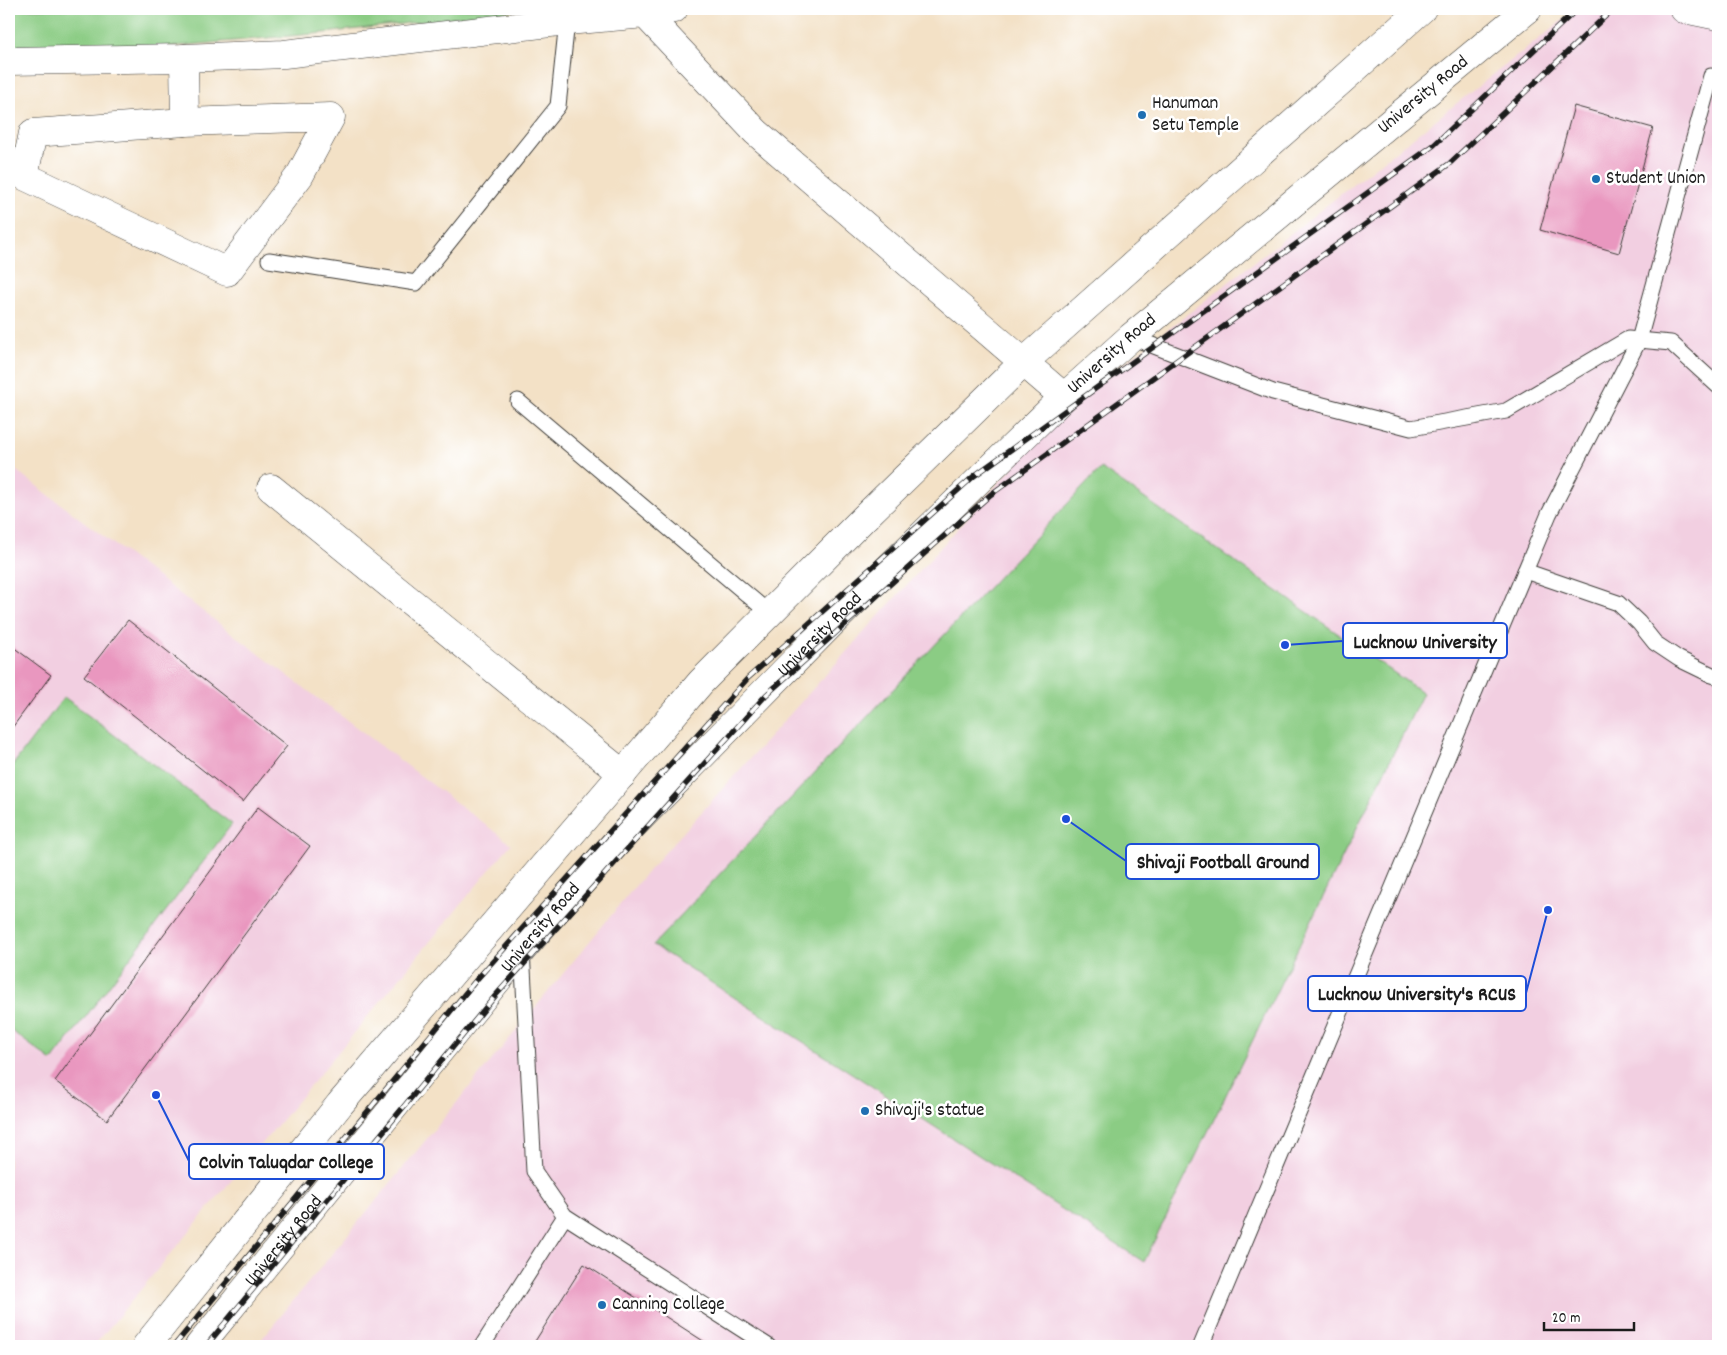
<svg xmlns="http://www.w3.org/2000/svg" width="1727" height="1355" font-family="Dekko,sans-serif">
  <style>
    .built { fill: #f2cfe1 }
    .green { fill: #8bcc84; stroke: #547450 }
    .building { fill: #e997bf }
    .lines { fill: none; stroke-linecap: round; stroke-linejoin: round }
    .lane-casing { stroke: #3c3a36; stroke-width: 17 }
    .street-casing { stroke: #3c3a36; stroke-width: 29 }
    .secondary-casing { stroke: #3c3a36; stroke-width: 29 }
    .lane { stroke: #fff; stroke-width: 15 }
    .street { stroke: #fff; stroke-width: 28 }
    .secondary { stroke: #fff; stroke-width: 28 }
    .rail-casing { stroke: #1c1c1c; stroke-width: 5.5 }
    .rail { stroke: #fff; stroke-width: 4; stroke-dasharray: 11; stroke-linecap: butt }
    .poi-dot { fill: #1f6fb2; stroke: #fff; stroke-width: 2 }
    .labels { text-anchor: middle; dominant-baseline: central; stroke-width: 5; stroke-linejoin: round; paint-order: stroke }
    .street-label { font-size: 19px; fill: #1c1c1c; stroke: #fff }
    .poi-label { font-size: 19px; fill: #1c1c1c; stroke: #fff; text-anchor: start }
    .leader { fill: none; stroke: #1d4ed8; stroke-width: 2 }
    .callout-dot { fill: #1d4ed8; stroke: #fff; stroke-width: 2 }
    .callout { fill: #fff; stroke: #1d4ed8; stroke-width: 2 }
    .callout-label { font-size: 20px; text-anchor: middle; font-weight: bold; fill: #1c1c1c }
  </style>
  <rect width="100%" height="100%" fill="#fff"/>
  <filter id="ink" filterUnits="userSpaceOnUse"><feTurbulence type="fractalNoise" baseFrequency=".02" numOctaves="2"/><feDisplacementMap in="SourceGraphic" scale="10" xChannelSelector="R" yChannelSelector="G"/><feConvolveMatrix kernelMatrix="1 2 1 2 8 2 1 2 1" color-interpolation-filters="sRGB"/></filter>
  <filter id="wash" filterUnits="userSpaceOnUse"><feTurbulence type="fractalNoise" baseFrequency=".0096" numOctaves="4" result="noise"/><feDisplacementMap in="SourceGraphic" scale="20" xChannelSelector="R" yChannelSelector="G"/><feGaussianBlur stdDeviation="1.12" result="paint"/><feColorMatrix in="noise" values="0 0 0 0 0 0 0 0 0 0 0 0 0 0 0 0 0 1.4 0 .05"/><feComposite in="paint" operator="in"/></filter>
  <g filter="url(#wash)">
    <rect width="100%" height="100%" fill="#f3e1c6"/>
    <!-- built -->
    <g class="built">
      <path d="M1577 9H1718V1346H256L642 878 1063 412Z"/>
      <path d="M9 465 511 844 94 1346H9Z"/>
    </g>
    <!-- green -->
    <g class="green">
      <path d="M9 9H530L324 33 142 49 9 50Z"/>
      <path d="M1101 468 1423 693 1144 1262 653 945Z"/>
      <path d="M64 697 232 824 52 1061 9 1029V770Z"/>
    </g>
    <g id="blocks">
      <!-- building -->
      <g class="building">
        <path d="M1574 106 1653 128 1619 253 1540 230Z"/>
        <path d="M128 620 287 746 243 802 84 676Z"/>
        <path d="M9 644 51 675 9 732Z"/>
        <path d="M258 807 310 846 107 1120 55 1081Z"/>
        <path d="M584 1264 711 1346H532Z"/>
      </g>
    </g>
  </g>
  <g filter="url(#ink)">
    <use href="#blocks" fill-opacity="0" stroke="#3c3a36" stroke-width="1"/>
    <g class="lines">
      <!-- lane casing -->
      <g class="lane-casing">
        <g id="lane">
          <path d="M269 260 416 283 558 106 567 21"/>
          <path d="M1131 337 1273 392 1411 428 1506 411 1628 339 1671 343 1718 386"/>
          <path d="M518 401 769 613"/>
          <path d="M1525 571 1618 603 1639 623 1655 643 1679 659 1712 675 1718 677"/>
          <path d="M522 950 534 1171 565 1216 768 1346"/>
          <path d="M482 1346 565 1216"/>
          <path d="M1201 1346 1549 514 1639 340 1711 76"/>
        </g>
      </g>
      <!-- street casing -->
      <g class="street-casing">
        <g id="street">
          <path d="M645 14 674 9"/>
          <path d="M184 58 185 122"/>
          <path d="M331 117 300 175 227 272 24 176 33 133 185 122Z"/>
          <path d="M271 488 623 774"/>
        </g>
      </g>
      <!-- secondary casing -->
      <g class="secondary-casing">
        <g id="secondary">
          <path d="M1684 9 1718 16"/>
          <path d="M9 61 184 58 284 54 567 21 645 14 756 132 1064 397"/>
          <path d="M146 1346 340 1104 701 682 863 519 1024 362 1422 9"/>
          <path id="s1" d="M199 1346 522 950 606 853 832 623 1064 397 1131 337 1528 9"/>
        </g>
      </g>
      <!-- lane -->
      <use href="#lane" class="lane"/>
      <!-- street -->
      <use href="#street" class="street"/>
      <!-- secondary -->
      <use href="#secondary" class="secondary"/>
      <!-- rail casing -->
      <g class="rail-casing">
        <g id="rail">
          <path d="M174 1346 477 979 748 678 974 476 1434 145 1577 9"/>
          <path d="M206 1346 496 995 766 695 990 495 1449 164 1613 9"/>
        </g>
      </g>
      <!-- rail -->
      <use href="#rail" class="rail"/>
    </g>
  </g>
  <!-- markers -->
  <g class="poi-dot">
    <circle cx="1142" cy="115" r="5"/>
    <circle cx="1596" cy="179" r="5"/>
    <circle cx="865" cy="1111" r="5"/>
    <circle cx="602" cy="1305" r="5"/>
  </g>
  <g class="labels">
    <!-- street labels -->
    <g class="street-label">
      <text stroke="none"><textPath href="#s1" startOffset="1755">University Road</textPath></text>
      <text stroke="none"><textPath href="#s1" startOffset="1350">University Road</textPath></text>
      <text stroke="none"><textPath href="#s1" startOffset="945">University Road</textPath></text>
      <text stroke="none"><textPath href="#s1" startOffset="540">University Road</textPath></text>
      <text stroke="none"><textPath href="#s1" startOffset="135">University Road</textPath></text>
    </g>
    <!-- poi labels -->
    <g class="poi-label">
      <text x="1152" y="104">Hanuman<tspan x="1152" dy="22">Setu Temple</tspan></text>
      <text x="1606" y="179">Student Union</text>
      <text x="875" y="1111">Shivaji's statue</text>
      <text x="612" y="1305">Canning College</text>
    </g>
  </g>
  <!-- callouts -->
  <path class="leader" d="M1285 645L1343 641M1066 819L1126 861M1548 910L1526 993M156 1095L189 1161"/>
  <g class="callout-dot">
    <circle cx="1285" cy="645" r="5"/>
    <circle cx="1066" cy="819" r="5"/>
    <circle cx="1548" cy="910" r="5"/>
    <circle cx="156" cy="1095" r="5"/>
  </g>
  <g class="callout">
    <rect x="1343" y="623" width="164" height="35" rx="5"/>
    <rect x="1126" y="844" width="193" height="35" rx="5"/>
    <rect x="1308" y="976" width="218" height="35" rx="5"/>
    <rect x="189" y="1144" width="195" height="35" rx="5"/>
  </g>
  <g class="callout-label">
    <text x="1425" y="648">Lucknow University</text>
    <text x="1223" y="868">Shivaji Football Ground</text>
    <text x="1417" y="1000">Lucknow University's RCUS</text>
    <text x="286" y="1168">Colvin Taluqdar College</text>
  </g>
  <!-- margin -->
  <rect width="1727" height="1355" fill="none" stroke="#fff" stroke-width="30"/>
  <!-- scale -->
  <path d="M1544 1322v8h90v-8" fill="none" stroke="#1c1c1c" stroke-width="2.5"/>
  <text x="1552" y="1322" font-size="15" fill="#1c1c1c" stroke="#ffffff" stroke-width="4" paint-order="stroke">20 m</text>
</svg>
